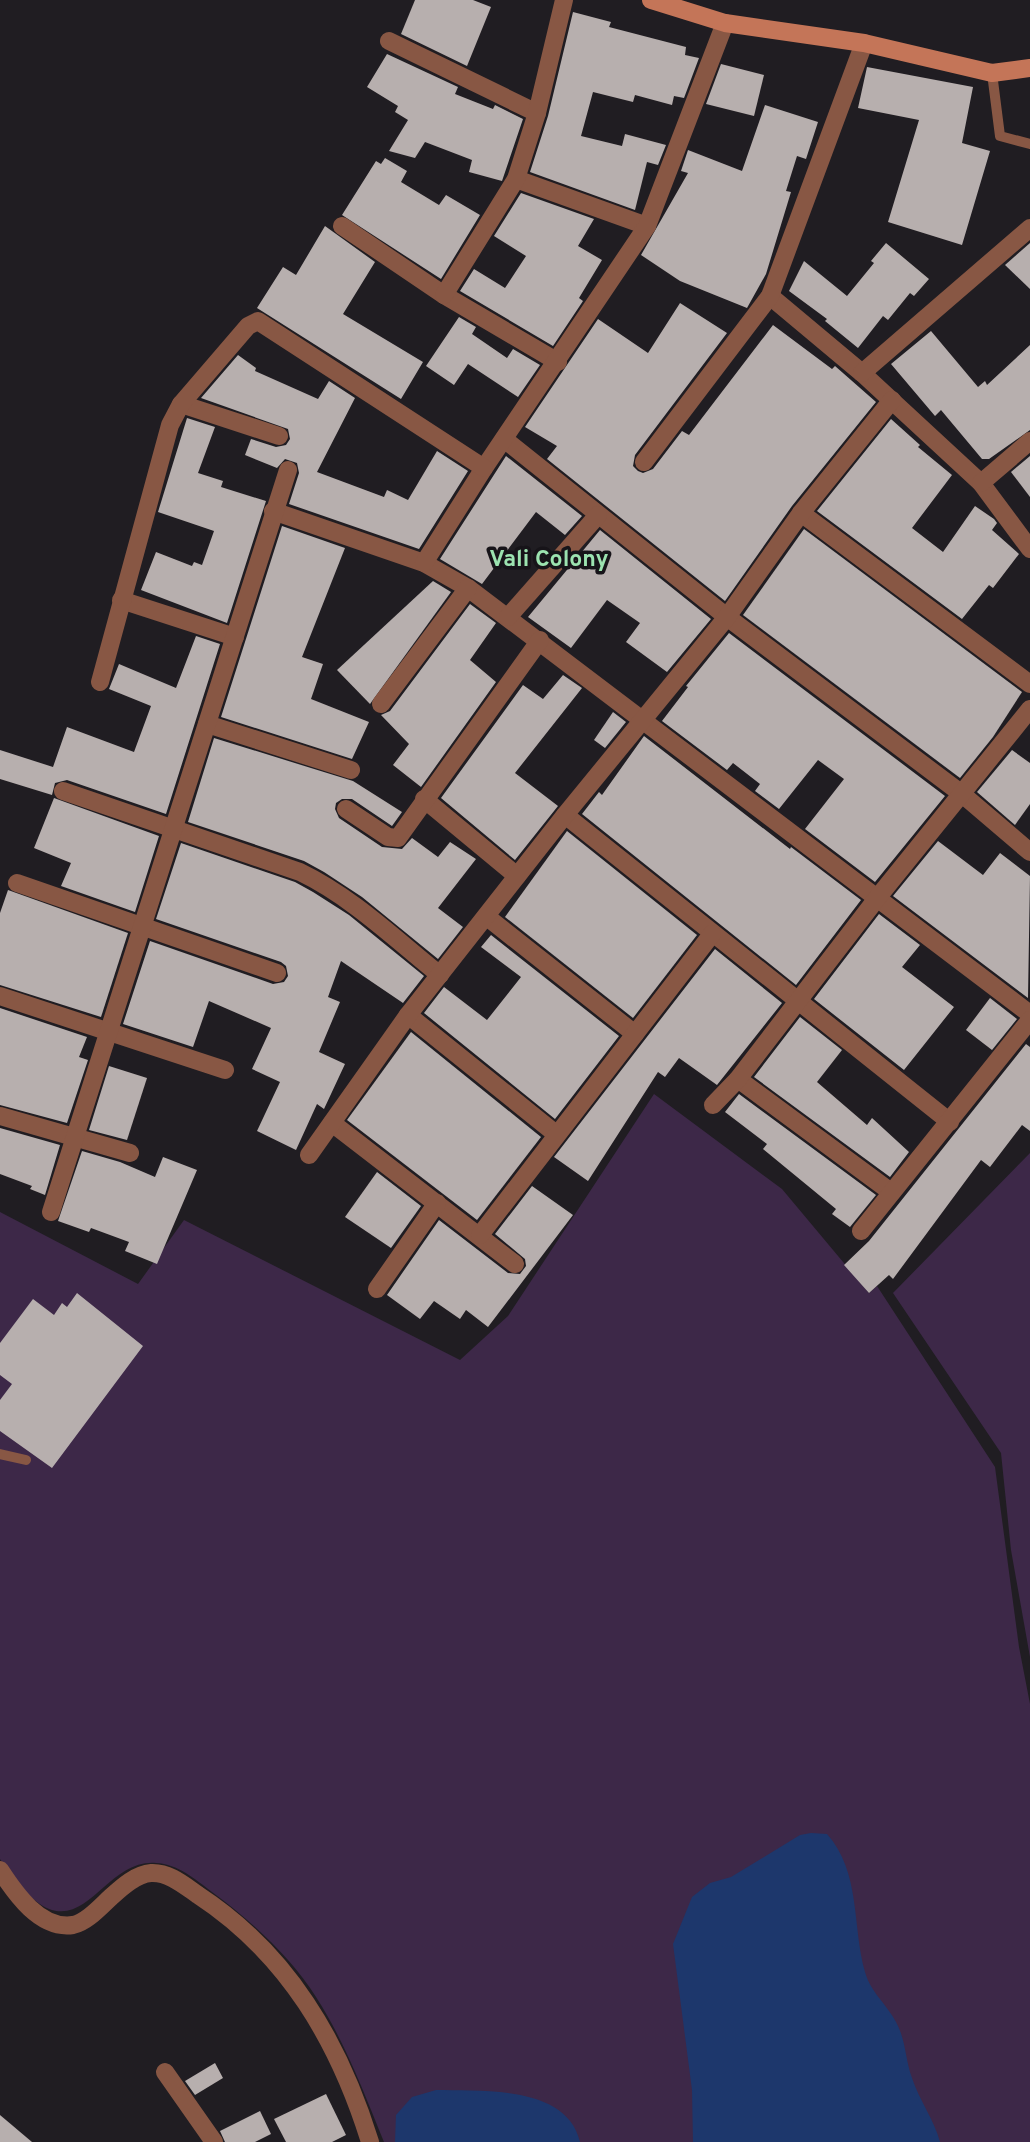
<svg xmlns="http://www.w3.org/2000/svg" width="1030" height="2142" font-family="Overpass,sans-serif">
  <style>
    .green { fill: #3d2848 }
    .water { fill: #1d376c }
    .building { fill: #b7afae }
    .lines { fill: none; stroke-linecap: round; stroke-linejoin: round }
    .lane { stroke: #885744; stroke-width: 10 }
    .street { stroke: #885744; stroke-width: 18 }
    .secondary { stroke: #c47558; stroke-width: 18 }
    .labels { text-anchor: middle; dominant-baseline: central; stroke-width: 7; stroke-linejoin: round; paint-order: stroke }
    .neighbourhood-label { font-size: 23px; font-weight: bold; fill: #9ce3b0; stroke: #171419 }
  </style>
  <rect width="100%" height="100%" fill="#201d22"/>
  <!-- green -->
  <g class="green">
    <path d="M654 1094 782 1189 869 1293 877 1286 995 1467 1019 1647 1030 1704V2142H384C364 2093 345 2042 316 1997 291 1957 250 1920 212 1892 195 1879 178 1864 156 1863 94 1858 78 1977 0 1859V1212L138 1284 184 1220 460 1360 508 1316Z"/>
    <path d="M1030 1153V1657L1011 1550 1001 1453 893 1293Z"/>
  </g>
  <!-- water -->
  <g class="water">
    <path d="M811 1833 827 1834C861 1872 852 1926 865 1972 871 1993 886 2003 896 2022 906 2040 905 2059 912 2078 919 2100 934 2119 940 2142H693L692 2090 673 1944 692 1897 710 1883 731 1877 800 1835Z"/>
    <path d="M436 2090C481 2091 567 2085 580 2142H395L396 2115 412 2097Z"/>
  </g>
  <!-- building -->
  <g class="building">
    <path d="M415 0H473L491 7 467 66 401 34Z"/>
    <path d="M573 12 611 22 609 27 686 47 685 55 699 58 684 98 674 96 672 105 635 95 633 102 593 92 581 136 622 146 625 134 666 145 658 165 647 162 635 210 530 172 548 116Z"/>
    <path d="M387 54 458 87 455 94 493 109 495 105 523 119 502 181 469 172 472 160 425 142 415 158 389 151 408 120 395 112 398 106 367 87Z"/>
    <path d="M721 64 764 75 754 116 706 104Z"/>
    <path d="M867 67 973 87 962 143 990 151 962 245 888 222 919 120 858 108Z"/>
    <path d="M765 105 818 122 806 159 797 156 786 191 791 192 766 274 747 308 680 281 641 255 688 173 681 171 688 150 742 171Z"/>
    <path d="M385 158 407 171 401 182 439 205 446 195 480 215 441 279 342 215 376 161 381 164Z"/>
    <path d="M521 193 594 219 578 246 602 260 579 298 583 301 553 346 460 291 474 269 505 288 526 256 494 236Z"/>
    <path d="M325 226 375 262 343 314 423 362 401 399 257 308 283 267 296 275Z"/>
    <path d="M886 243 929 279 914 296 910 293 888 320 883 316 858 348 825 321 827 319 789 291 804 261 847 296 874 263 871 261Z"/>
    <path d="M1030 243V289L1005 265Z"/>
    <path d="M680 303 727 333 635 455 633 466 638 471 643 473 653 469 682 431 689 435 773 325 832 369 835 366 876 402 792 506 725 601 547 459 557 446 525 427 598 319 648 353Z"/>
    <path d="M459 317 476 327 472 334 507 358 513 349 540 365 518 397 468 364 454 385 426 366Z"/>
    <path d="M931 331 978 387 985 381 987 385 1030 345V430L989 459H982L941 410 935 416 891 364Z"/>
    <path d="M238 355 256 368 255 371 318 399 329 381 355 398 317 472 384 497 387 490 408 500 437 451 468 471 419 549 289 504 299 473 297 463 285 459 277 468 245 455 251 439 276 447 286 445 290 439 288 429 201 398Z"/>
    <path d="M187 418 215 427 198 473 223 481 221 487 266 501 227 623 141 590 156 552 192 566 194 562 202 565 214 531 158 512Z"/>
    <path d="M891 419 920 445 918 447 952 475 912 528 943 552 975 506 994 519 997 523 992 530 1019 554 993 588 989 585 962 619 817 511Z"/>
    <path d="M506 456 582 516 565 535 536 512 482 584 440 559Z"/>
    <path d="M1030 456V497L1011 472Z"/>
    <path d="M282 526 345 548 302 657 323 664 311 699 369 722 352 759 221 717Z"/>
    <path d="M804 529 1022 692 993 737 960 778 743 615Z"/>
    <path d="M600 530 711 619 667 672 626 642 640 623 607 600 571 648 528 617Z"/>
    <path d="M433 581 451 592 370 704 337 670Z"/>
    <path d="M470 604 496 623 470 660 496 682 421 787 393 765 409 744 381 715 390 711Z"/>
    <path d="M729 633 945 796 875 882 805 829 844 779 818 760 779 809 755 791 760 784 733 763 727 770 662 721 688 687 686 686Z"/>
    <path d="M196 636 220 644 166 814 67 780 55 783 52 795 0 779V750L53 767 67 727 134 752 151 706 109 689 119 664 176 688Z"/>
    <path d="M563 675 582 688 515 773 558 806 515 860 441 798 523 685 543 699Z"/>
    <path d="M613 712 626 722 605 748 594 740Z"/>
    <path d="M644 736 790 849 791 847 861 900 796 985 582 814 599 792 602 795Z"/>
    <path d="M214 738 353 781 402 812 392 826 352 799H342L336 803 335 809 339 818 382 847 402 849 412 838 438 857 450 842 476 859 438 908 463 927 438 959 362 897 324 872 304 861 188 822Z"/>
    <path d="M1012 750 1030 763V804L1015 825 977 792Z"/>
    <path d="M54 798 159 836 135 912 61 886 71 863 34 848Z"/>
    <path d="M567 831 697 935 633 1018 505 917Z"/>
    <path d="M938 841 983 875 1000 853 1030 876 1028 998 893 896Z"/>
    <path d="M181 843 295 882 313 892 349 915 424 976 403 1003 341 961 328 997 340 1002 319 1052 345 1064 324 1109 317 1104 296 1150 257 1131 280 1082 252 1069 271 1028 209 1001 193 1047 123 1024 150 941 273 984 284 982 288 976 286 966 281 962 156 919Z"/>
    <path d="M8 890 128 933 101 1017 0 985V913Z"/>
    <path d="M879 914 920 945 902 967 954 1007 904 1070 814 999Z"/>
    <path d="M491 935 619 1036 555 1119 424 1013 444 987 487 1020 521 977 481 947Z"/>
    <path d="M715 949 782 1003 717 1085 679 1058 665 1077 658 1072 588 1181 554 1157Z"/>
    <path d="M990 998 1017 1019 992 1050 966 1030Z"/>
    <path d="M0 1008 87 1037 79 1057 88 1060 67 1123 0 1105Z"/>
    <path d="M800 1017 842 1050 817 1082 867 1125 872 1118 909 1152 890 1177 754 1077Z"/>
    <path d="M411 1032 541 1137 477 1220 347 1120Z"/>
    <path d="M1026 1044 1030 1047V1131L1022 1125 990 1167 981 1160 893 1279 889 1275 869 1293 844 1265 869 1241Z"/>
    <path d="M109 1066 147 1078 127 1140 89 1130Z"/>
    <path d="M739 1094 876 1195 850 1227 832 1214 836 1209 763 1149 767 1144 725 1112Z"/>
    <path d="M0 1128 60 1145 45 1195 30 1189 32 1186 0 1174Z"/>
    <path d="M82 1151 120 1162 155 1177 163 1157 197 1170 157 1264 125 1251 129 1242 91 1228 89 1232 58 1221Z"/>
    <path d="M377 1172 421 1206 391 1248 345 1217Z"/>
    <path d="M532 1186 573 1215 488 1327 466 1310 460 1319 434 1301 420 1319 387 1295 439 1220 508 1273 520 1274 526 1266 525 1259 495 1234Z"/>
    <path d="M77 1293 143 1346 52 1468 0 1431V1400L12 1384 0 1375V1343L33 1299 54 1315 62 1303 67 1307Z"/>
    <path d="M215 2063 223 2078 195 2095 185 2081Z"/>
    <path d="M326 2094 346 2135 332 2142H286L274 2119Z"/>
    <path d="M260 2111 271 2134 255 2142H225L220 2131Z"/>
    <path d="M0 2115 32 2142H0Z"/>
  </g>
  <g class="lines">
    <!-- lane -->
    <g class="lane">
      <path d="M992 73 1000 136 1030 144"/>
      <path d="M0 1454 26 1460"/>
    </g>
    <!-- street -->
    <g class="street">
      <path d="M389 41 537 113"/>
      <path d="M516 179 647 226"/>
      <path d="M342 226 444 295 558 362"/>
      <path d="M444 295 516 179 537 113 564 0"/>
      <path d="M770 296 862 373 981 483 1030 549"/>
      <path d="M862 373 1030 228"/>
      <path d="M181 404 279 436"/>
      <path d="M504 439 727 617 962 794 1030 852"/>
      <path d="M644 462 770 296 864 43"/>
      <path d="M981 483 1030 441"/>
      <path d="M273 511 424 563 468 588 1030 1014"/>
      <path d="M801 513 1030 684"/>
      <path d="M424 563 484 468 647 226 725 23"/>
      <path d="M121 600 235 637"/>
      <path d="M508 617 598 515"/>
      <path d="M100 682 170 425 181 404 248 326 258 321 484 468"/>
      <path d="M381 704 468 588"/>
      <path d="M207 724 351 770"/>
      <path d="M63 791 300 872C352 897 395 939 440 975"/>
      <path d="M424 799 517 876"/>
      <path d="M346 809 388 837 398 838 540 640"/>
      <path d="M565 815 950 1122"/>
      <path d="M17 883 277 973"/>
      <path d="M487 917 635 1034"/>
      <path d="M0 996 225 1070"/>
      <path d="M408 1015 556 1134"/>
      <path d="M738 1079 891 1192"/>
      <path d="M713 1105 738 1079 878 897 1030 709"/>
      <path d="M0 1116 130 1153"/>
      <path d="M332 1123 515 1264"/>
      <path d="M309 1155 408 1015 565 815 727 617 801 513 892 400"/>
      <path d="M51 1212 288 470"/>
      <path d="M861 1231 1030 1020"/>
      <path d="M480 1235 712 934"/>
      <path d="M377 1289 437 1203"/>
      <path d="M0 1870C15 1893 40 1930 73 1925 87 1922 100 1907 111 1897 121 1888 136 1874 151 1873 169 1872 185 1886 198 1895 288 1954 339 2042 370 2142"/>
      <path d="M165 2072 214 2142"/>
    </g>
    <!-- secondary -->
    <path class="secondary" d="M651 0 725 23 864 43 992 73 1030 68"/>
  </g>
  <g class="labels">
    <!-- neighbourhood labels -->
    <g class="neighbourhood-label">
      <text x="549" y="560">Vali Colony</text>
    </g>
  </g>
</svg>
